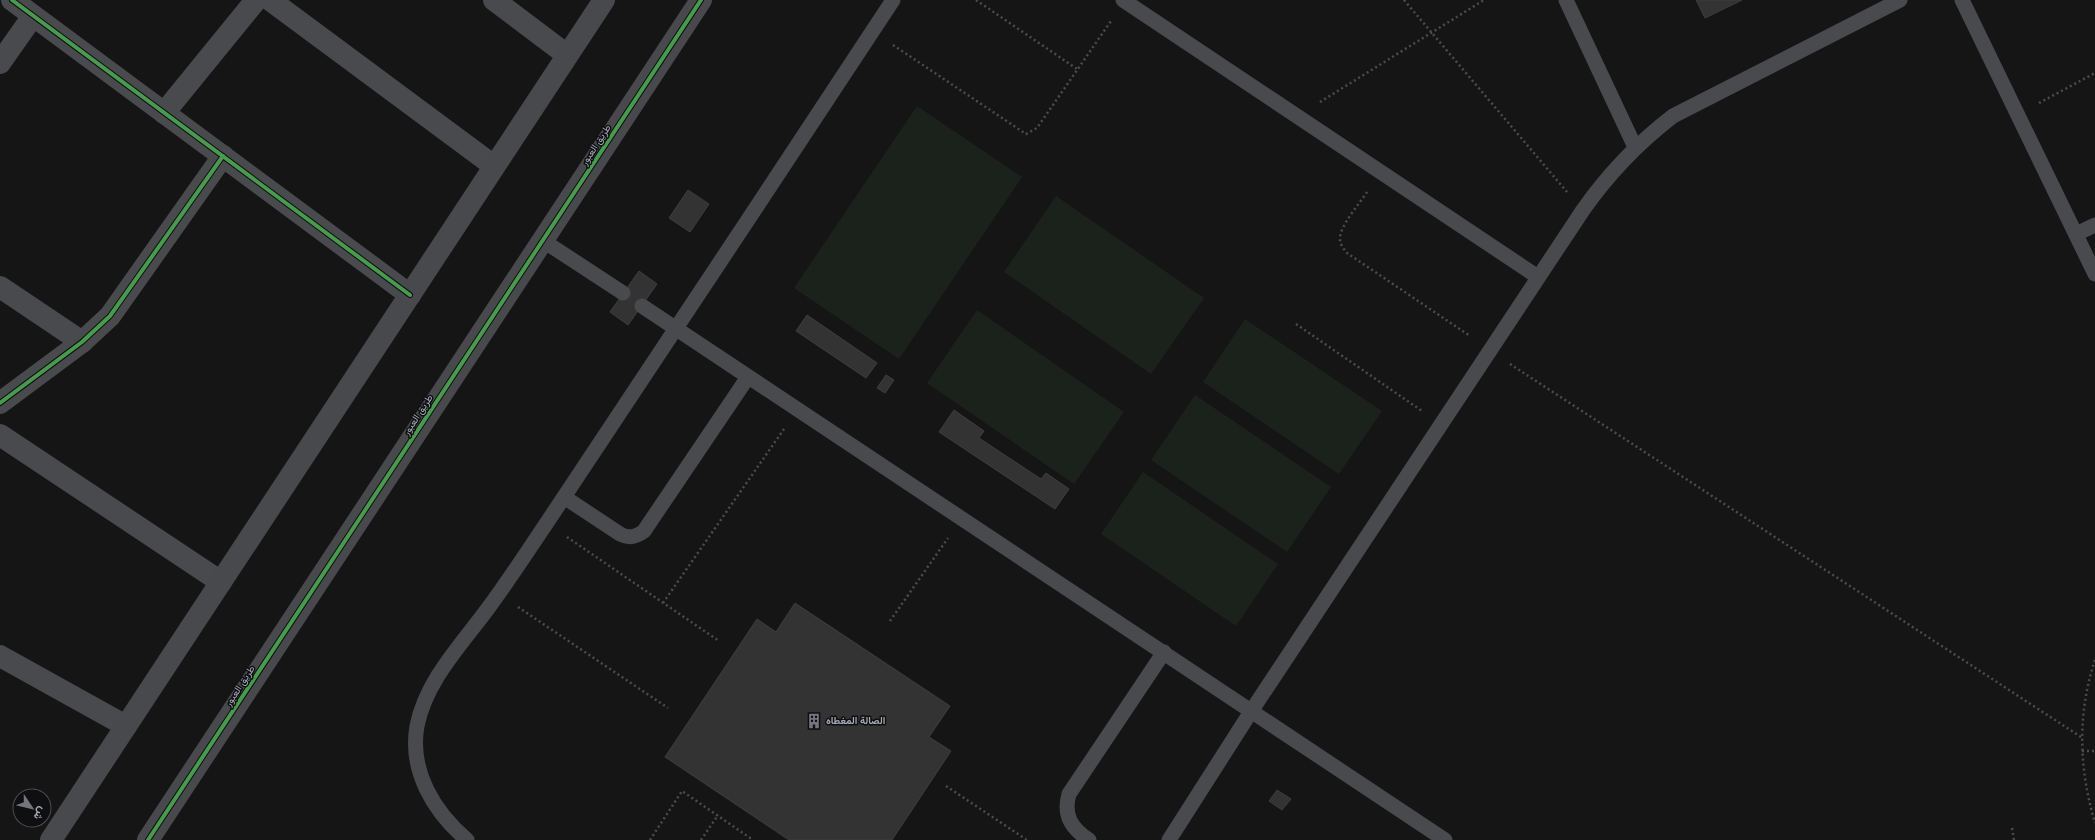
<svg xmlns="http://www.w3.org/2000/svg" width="2095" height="840" font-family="'Varela Round',Vazirmatn,sans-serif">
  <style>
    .green { fill: #1b221c }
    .building { fill: #333334; stroke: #3d3e41 }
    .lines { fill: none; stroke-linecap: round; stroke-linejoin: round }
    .path { stroke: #4b4c50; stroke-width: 2.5; stroke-dasharray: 2 3; stroke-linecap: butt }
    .lane { stroke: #494a4e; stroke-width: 15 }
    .street { stroke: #494a4e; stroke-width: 22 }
    .secondary { stroke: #48494d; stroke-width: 22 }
    .cycleway-casing { stroke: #0f0f11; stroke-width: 6 }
    .cycleway { stroke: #469c4c; stroke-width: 4 }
    .labels { text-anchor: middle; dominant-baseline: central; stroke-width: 3; stroke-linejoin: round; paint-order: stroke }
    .street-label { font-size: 10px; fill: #a5abb7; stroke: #0f0f11 }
    .poi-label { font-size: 10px; font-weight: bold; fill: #a5abb7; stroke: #0f0f11; text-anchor: start }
  </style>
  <rect width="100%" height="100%" fill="#151515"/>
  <!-- green -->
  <g class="green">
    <path d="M917 106 1022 177 899 359 794 288Z"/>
    <path d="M1056 196 1204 298 1151 374 1004 272Z"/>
    <path d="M977 310 1124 412 1074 484 927 383Z"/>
    <path d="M1245 319 1382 411 1339 474 1203 382Z"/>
    <path d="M1195 395 1331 487 1287 552 1151 460Z"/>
    <path d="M1143 472 1278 564 1236 626 1101 534Z"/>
  </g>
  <!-- building -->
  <g class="building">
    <path d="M1696 0H1742L1705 18Z"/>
    <path d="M688 190 709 204 690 232 669 218Z"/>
    <path d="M639 271 657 284 628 325 610 312Z"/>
    <path d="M807 315 877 363 866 378 796 331Z"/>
    <path d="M886 375 894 380 885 393 877 388Z"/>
    <path d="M954 410 984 431 979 438 1041 479 1046 473 1069 489 1055 509 939 432Z"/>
    <path d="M795 603 950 706 929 737 951 751 892 840H789L665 757 757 619 776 632Z"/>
    <path d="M1277 790 1291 799 1282 810 1269 801Z"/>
  </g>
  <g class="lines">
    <!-- path -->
    <g class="path">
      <path d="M976 0 1077 69"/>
      <path d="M1404 0 1567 192"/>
      <path d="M893 45 1026 134 1037 128 1111 21"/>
      <path d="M1320 102 1484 0"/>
      <path d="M2039 103 2095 73"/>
      <path d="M1367 192C1360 203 1339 227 1340 239 1340 245 1344 249 1347 253L1470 336"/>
      <path d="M1296 324 1422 411"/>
      <path d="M1510 364 2081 737"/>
      <path d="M567 537 719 641"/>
      <path d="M663 603 784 429"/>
      <path d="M518 607 668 708"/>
      <path d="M890 621 948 538"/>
      <path d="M2095 660C2077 714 2079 769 2095 823"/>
      <path d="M2082 751H2095"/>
      <path d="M946 786 1027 840"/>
      <path d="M2012 828 2014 840"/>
      <path d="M650 840 682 791 753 840"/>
      <path d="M701 840 718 815"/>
    </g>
    <!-- lane -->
    <g class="lane">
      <path d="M1123 0 1538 277"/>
      <path d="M1566 0 1635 147"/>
      <path d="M1962 0 2095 274"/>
      <path d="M2076 234 2095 225"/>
      <path d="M542 240 623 293"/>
      <path d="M642 306 1445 840"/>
      <path d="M564 497 620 534C629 539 636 537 644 531L748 377"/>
      <path d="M467 840C434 812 409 771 417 726 426 680 462 644 489 607 509 580 527 552 546 524 662 350 778 175 893 0"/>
      <path d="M1089 840C1071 828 1063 815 1069 794L1164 652"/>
      <path d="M1169 840 1252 710 1583 210C1609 173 1638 143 1673 116L1900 0"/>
    </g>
    <!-- street -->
    <g class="street">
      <path d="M12 0 410 295"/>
      <path d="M270 0 494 166"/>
      <path d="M494 0 567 55"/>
      <path d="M0 63 33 16"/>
      <path d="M164 113 256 0"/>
      <path d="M0 287 82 342"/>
      <path d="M0 403 82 342 110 316 223 156"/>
      <path d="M0 435 221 582"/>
      <path d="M0 656 126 726"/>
    </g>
    <!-- secondary -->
    <g class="secondary">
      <path d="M51 840 604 0"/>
      <path d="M148 840 701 0"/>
    </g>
    <!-- cycleway casing -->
    <g class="cycleway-casing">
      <g id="cycleway">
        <path d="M12 0 410 295"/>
        <path d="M0 403 82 342 110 316 223 156"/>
        <path d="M148 840 701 0"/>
      </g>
    </g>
    <!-- cycleway -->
    <use href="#cycleway" class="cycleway"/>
  </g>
  <!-- icons -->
  <defs>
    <g id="building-bare" transform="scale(1.2)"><path d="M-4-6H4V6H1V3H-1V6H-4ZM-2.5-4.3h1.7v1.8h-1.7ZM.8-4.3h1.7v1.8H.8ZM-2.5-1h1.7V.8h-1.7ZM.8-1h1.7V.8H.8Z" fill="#73767e" stroke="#0f0f11" stroke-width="2.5" paint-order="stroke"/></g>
  </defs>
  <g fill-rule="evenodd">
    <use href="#building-bare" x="814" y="721"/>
  </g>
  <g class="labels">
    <!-- street labels -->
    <g class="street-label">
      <text transform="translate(596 145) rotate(-57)">طريق العبور</text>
      <text transform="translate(418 415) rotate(-57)">طريق العبور</text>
      <text transform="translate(240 686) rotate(-57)">طريق العبور</text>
    </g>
    <!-- poi labels -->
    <g class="poi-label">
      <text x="826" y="721">الصالة المغطاه</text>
    </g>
  </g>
  <!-- north arrow -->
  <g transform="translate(32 808) rotate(125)"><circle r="19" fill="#0f0f11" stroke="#4b4d53"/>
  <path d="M0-3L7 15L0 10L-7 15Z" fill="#73767e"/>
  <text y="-6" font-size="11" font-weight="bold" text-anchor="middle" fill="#a5abb7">ش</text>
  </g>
</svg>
